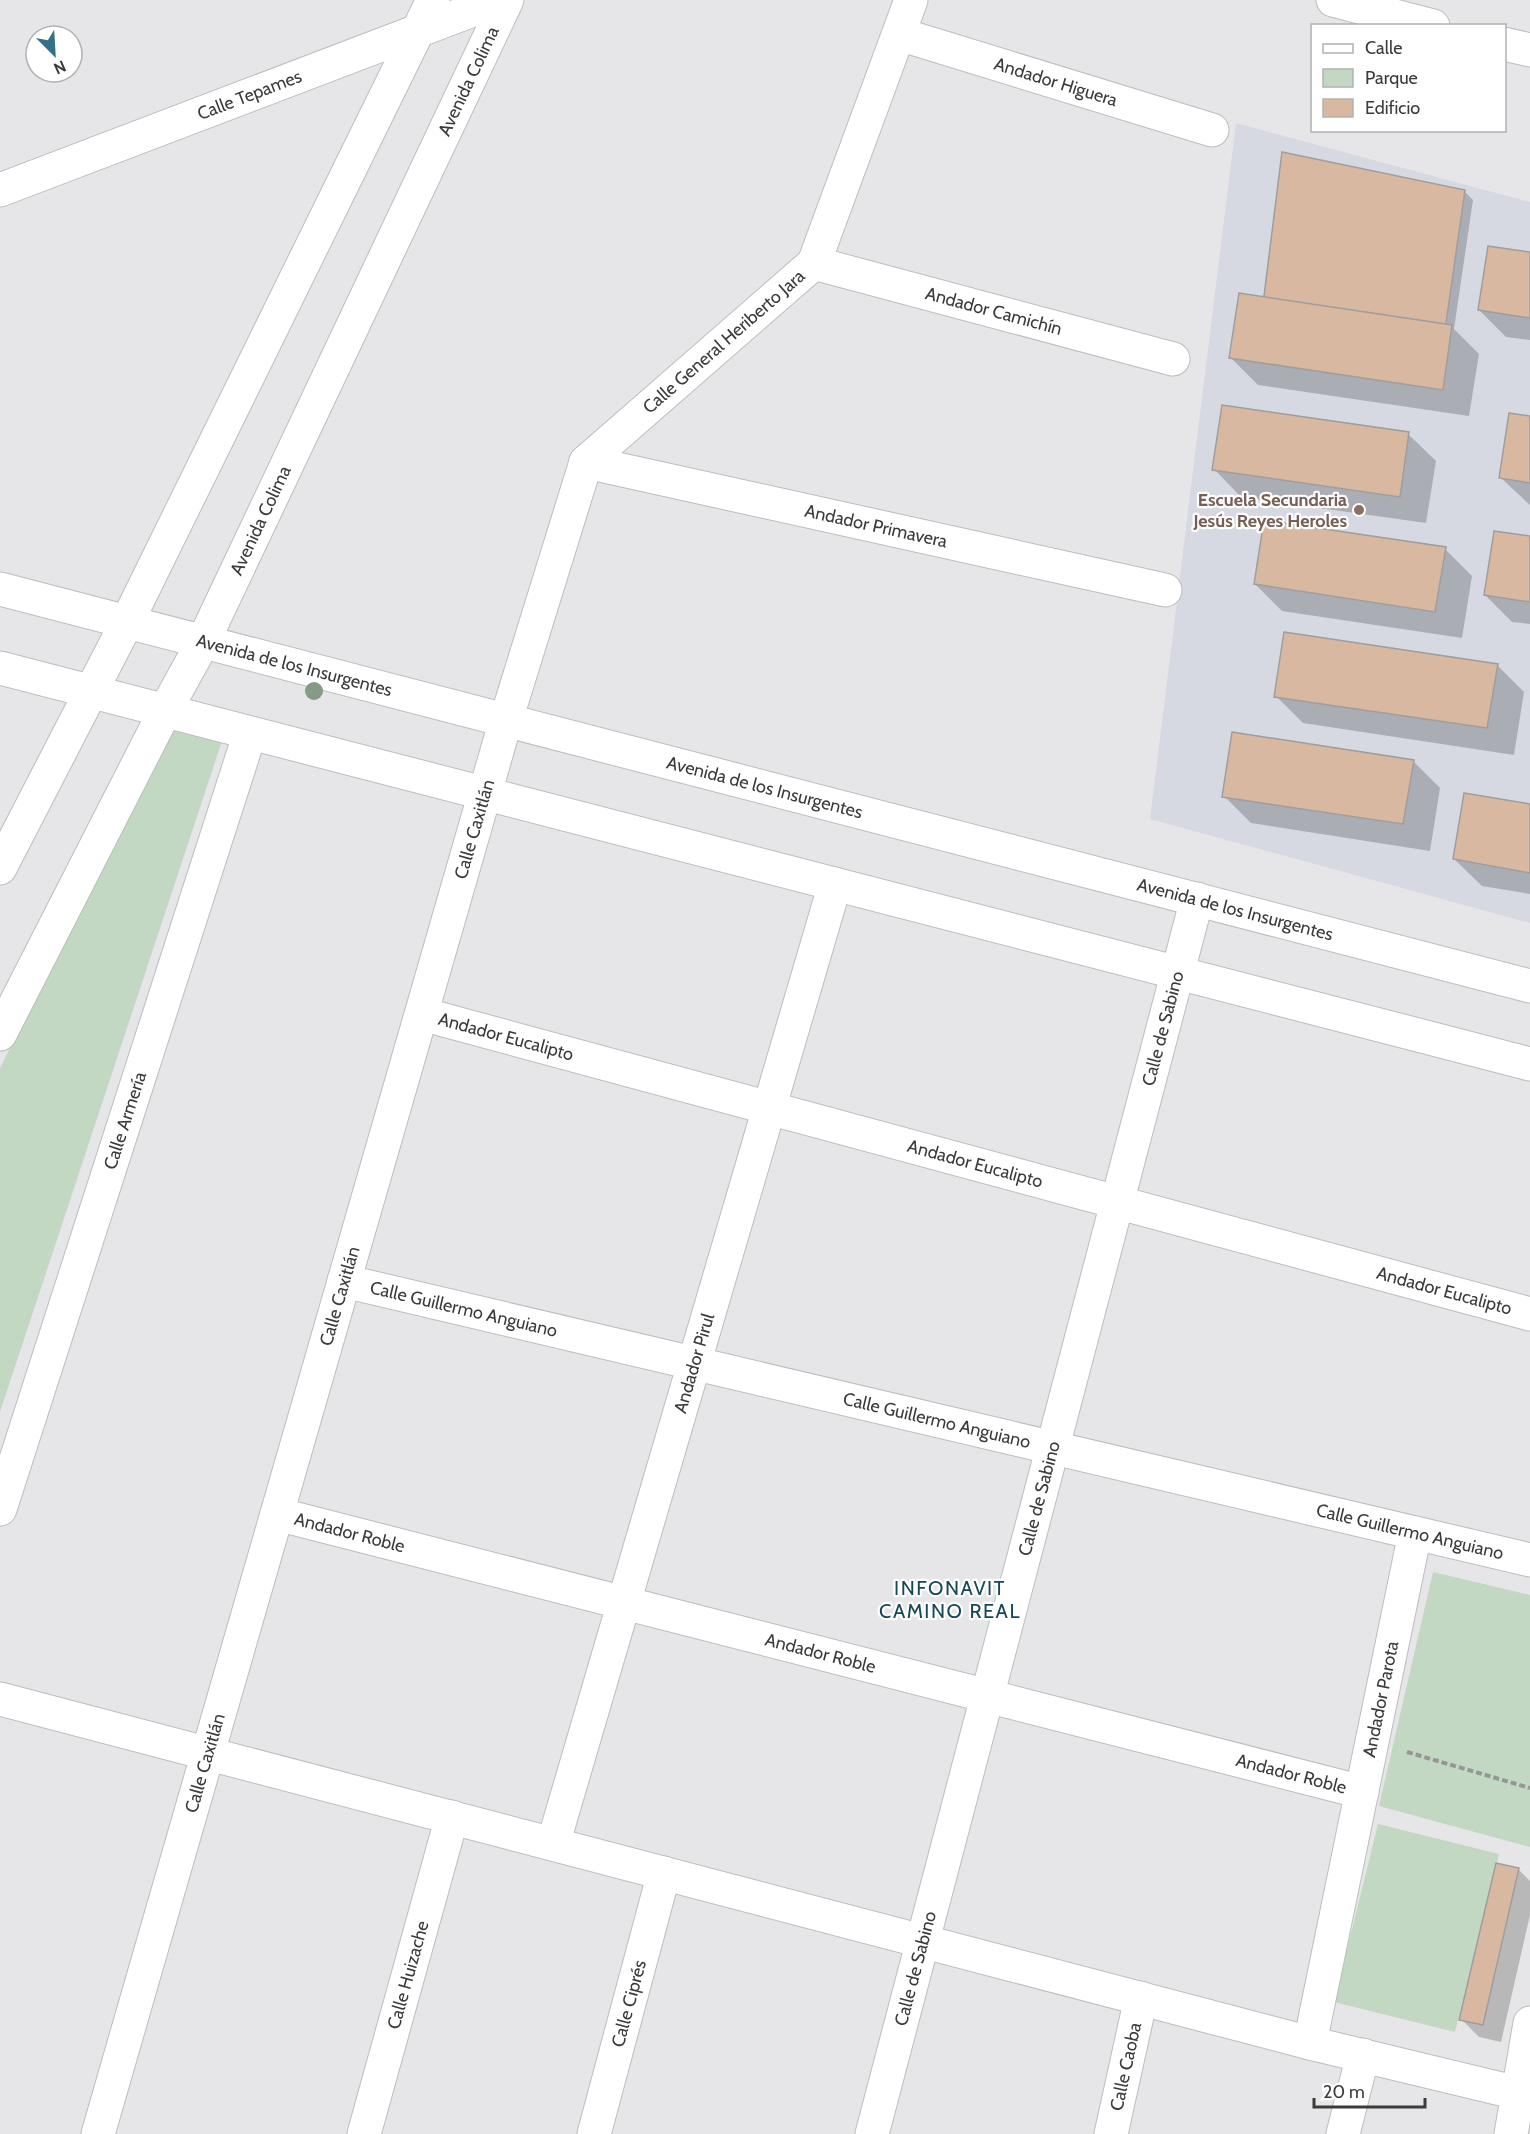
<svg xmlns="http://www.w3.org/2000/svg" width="1530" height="2134" font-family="Cabin,sans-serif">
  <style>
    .built { fill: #d6d9e1 }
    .green { fill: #c3d8c2 }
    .shadow { fill: #0003 }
    .building { fill: #d9b8a2; stroke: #9f9e9d; stroke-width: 1.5 }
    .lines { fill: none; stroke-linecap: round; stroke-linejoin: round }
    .street-casing { stroke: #bcbdbe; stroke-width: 35 }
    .secondary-casing { stroke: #bcbdbe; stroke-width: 35 }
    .path { stroke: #969697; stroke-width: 4; stroke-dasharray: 6 3; stroke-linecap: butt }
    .street { stroke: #fff; stroke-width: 33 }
    .secondary { stroke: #fff; stroke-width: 33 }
    .tree { fill: #859b86 }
    .education-dot { fill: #8d6e63; stroke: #fff; stroke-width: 2 }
    .labels { text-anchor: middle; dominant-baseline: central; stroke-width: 4.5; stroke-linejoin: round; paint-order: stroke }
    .street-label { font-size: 18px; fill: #3b3b3b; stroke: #fff }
    .education-label { font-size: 18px; font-weight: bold; fill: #785e54; stroke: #fff; text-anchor: end }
    .neighbourhood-label { font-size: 20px; letter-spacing: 1.5px; fill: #17485a; stroke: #fff }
  </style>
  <rect width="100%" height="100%" fill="#e6e6e8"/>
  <!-- built -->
  <path class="built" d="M1236 123 1530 202V923L1150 819Z"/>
  <!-- green -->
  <g class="green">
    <path d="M173 725 223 738 0 1412V1068Z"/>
    <path d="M1433 1572 1530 1595V1847L1379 1806Z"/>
    <path d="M1378 1824 1499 1854 1455 2032 1334 2002Z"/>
  </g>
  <!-- shadow -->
  <g class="shadow">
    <path d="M1464 191 1473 200 1454 329 1479 354 1469 416 1258 385 1231 358 1265 299Z"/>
    <path d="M1530 253V340L1506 337 1479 310Z"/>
    <path d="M1530 418V505L1501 478Z"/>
    <path d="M1408 434 1436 461 1426 523 1241 497 1214 469Z"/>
    <path d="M1530 537V624L1512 622 1485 595Z"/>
    <path d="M1445 549 1472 576 1462 638 1282 611 1255 584Z"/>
    <path d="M1497 665 1524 692 1514 755 1303 723 1276 696Z"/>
    <path d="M1413 761 1440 788 1430 851 1251 823 1224 796Z"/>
    <path d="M1530 806V894L1482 886 1454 859Z"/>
    <path d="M1518 1869 1530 1881V1915L1501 2042 1479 2037 1461 2019Z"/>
  </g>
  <!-- building -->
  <g class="building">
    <path d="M1282 152 1465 190 1444 337 1262 312Z"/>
    <path d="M1488 246 1530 252V318L1478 310Z"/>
    <path d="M1239 293 1452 325 1443 390 1229 358Z"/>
    <path d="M1222 405 1409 432 1400 497 1212 470Z"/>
    <path d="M1509 413 1530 416V483L1499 478Z"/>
    <path d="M1264 520 1446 547 1435 612 1254 584Z"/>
    <path d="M1494 531 1530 536V602L1484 595Z"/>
    <path d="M1284 632 1498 664 1487 728 1274 697Z"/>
    <path d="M1232 732 1414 760 1403 824 1222 797Z"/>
    <path d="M1464 793 1530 804V873L1453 859Z"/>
    <path d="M1496 1863 1519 1868 1483 2025 1459 2020Z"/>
  </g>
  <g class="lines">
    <!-- street casing -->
    <g class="street-casing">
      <g id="street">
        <path d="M1333 0 1433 26"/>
        <path id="s1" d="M899 34 1212 130"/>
        <path d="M1504 44 1530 50"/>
        <path id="s2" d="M0 190 499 0"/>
        <path id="s3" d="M814 263 1173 359"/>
        <path id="s4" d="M586 462 1165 590"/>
        <path id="s5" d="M586 462 814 263 911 0"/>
        <path id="s6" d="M422 1014 1530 1314"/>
        <path id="s7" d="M344 1281 1530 1560"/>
        <path id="s8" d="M0 1509 250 733"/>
        <path id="s9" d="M277 1514 1362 1792"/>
        <path id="s10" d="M553 1844 835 884"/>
        <path id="s11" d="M1310 2043 1415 1533"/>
        <path id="s12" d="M98 2134 506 720 586 462"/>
        <path id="s13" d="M364 2134 452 1817"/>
        <path id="s14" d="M594 2134 664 1873"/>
        <path id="s15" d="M872 2134 1197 899"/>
        <path id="s16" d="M1111 2134 1141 1998"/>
        <path d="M1343 2134 1363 2055"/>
      </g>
    </g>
    <!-- secondary casing -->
    <g class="secondary-casing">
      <g id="secondary">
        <path id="s17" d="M0 589 1530 986"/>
        <path d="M0 668 1530 1064"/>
        <path d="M0 868 127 622 433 0"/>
        <path id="s18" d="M0 1034 165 711 203 642 507 0"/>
        <path d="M0 1699 1310 2043 1530 2096"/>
        <path d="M1511 2134 1530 2023"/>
      </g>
    </g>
    <!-- path -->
    <path class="path" d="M1407 1752 1530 1788"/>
    <!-- street -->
    <use href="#street" class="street"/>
    <!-- secondary -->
    <use href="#secondary" class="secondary"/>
  </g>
  <!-- trees -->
  <circle class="tree" cx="314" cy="691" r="9"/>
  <!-- markers -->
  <circle class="education-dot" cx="1359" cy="510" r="6"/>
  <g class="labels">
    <!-- street labels -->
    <g class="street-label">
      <text stroke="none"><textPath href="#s18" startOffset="1062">Avenida Colima</textPath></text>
      <text stroke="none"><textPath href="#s1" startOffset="164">Andador Higuera</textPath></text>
      <text stroke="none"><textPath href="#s2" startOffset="267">Calle Tepames</textPath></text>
      <text stroke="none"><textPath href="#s3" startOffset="186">Andador Camichín</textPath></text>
      <text stroke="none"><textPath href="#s5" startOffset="183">Calle General Heriberto Jara</textPath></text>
      <text stroke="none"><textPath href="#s18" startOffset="576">Avenida Colima</textPath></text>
      <text stroke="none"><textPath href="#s4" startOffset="297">Andador Primavera</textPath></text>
      <text stroke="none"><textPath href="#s17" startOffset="304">Avenida de los Insurgentes</textPath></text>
      <text stroke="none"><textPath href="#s17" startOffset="790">Avenida de los Insurgentes</textPath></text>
      <text stroke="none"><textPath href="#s12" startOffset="1358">Calle Caxitlán</textPath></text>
      <text stroke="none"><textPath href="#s17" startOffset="1276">Avenida de los Insurgentes</textPath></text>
      <text stroke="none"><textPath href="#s15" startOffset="1143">Calle de Sabino</textPath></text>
      <text stroke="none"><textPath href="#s6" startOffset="87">Andador Eucalipto</textPath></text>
      <text stroke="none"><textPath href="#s8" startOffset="408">Calle Armería</textPath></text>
      <text stroke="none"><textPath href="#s6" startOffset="573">Andador Eucalipto</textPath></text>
      <text stroke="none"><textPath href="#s6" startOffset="1059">Andador Eucalipto</textPath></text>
      <text stroke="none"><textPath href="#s12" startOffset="872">Calle Caxitlán</textPath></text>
      <text stroke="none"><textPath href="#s7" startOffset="123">Calle Guillermo Anguiano</textPath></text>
      <text stroke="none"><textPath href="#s10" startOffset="501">Andador Pirul</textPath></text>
      <text stroke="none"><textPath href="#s7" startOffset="609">Calle Guillermo Anguiano</textPath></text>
      <text stroke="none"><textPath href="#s15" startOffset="657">Calle de Sabino</textPath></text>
      <text stroke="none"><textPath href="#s9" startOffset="75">Andador Roble</textPath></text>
      <text stroke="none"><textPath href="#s7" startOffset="1095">Calle Guillermo Anguiano</textPath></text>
      <text stroke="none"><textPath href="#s9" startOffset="561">Andador Roble</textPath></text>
      <text stroke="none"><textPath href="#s11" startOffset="351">Andador Parota</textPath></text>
      <text stroke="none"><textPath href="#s12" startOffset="386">Calle Caxitlán</textPath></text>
      <text stroke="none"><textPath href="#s9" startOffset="1047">Andador Roble</textPath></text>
      <text stroke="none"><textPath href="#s15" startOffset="171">Calle de Sabino</textPath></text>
      <text stroke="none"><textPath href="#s13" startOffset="165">Calle Huizache</textPath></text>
      <text stroke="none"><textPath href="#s14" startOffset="135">Calle Ciprés</textPath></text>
      <text stroke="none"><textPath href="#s16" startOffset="69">Calle Caoba</textPath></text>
    </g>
    <!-- education labels -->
    <g class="education-label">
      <text x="1347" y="500">Escuela Secundaria<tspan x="1347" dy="21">Jesús Reyes Heroles</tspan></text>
    </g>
    <!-- neighbourhood labels -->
    <g class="neighbourhood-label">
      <text x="950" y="1588">INFONAVIT<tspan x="950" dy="23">CAMINO REAL</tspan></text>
    </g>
  </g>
  <!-- legend -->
  <rect x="1311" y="24" width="195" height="108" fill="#ffffff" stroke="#b1b1b1" stroke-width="1.5"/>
  <rect x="1323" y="44" width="30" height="9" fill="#ffffff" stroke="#b1b1b1" stroke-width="1.5"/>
  <text x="1365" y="54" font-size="18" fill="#3b3b3b">Calle</text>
  <rect x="1323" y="69" width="30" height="18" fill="#c3d8c2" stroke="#b1b1b1" stroke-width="1.5"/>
  <text x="1365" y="84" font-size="18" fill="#3b3b3b">Parque</text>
  <rect x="1323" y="99" width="30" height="18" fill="#d9b8a2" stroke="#b1b1b1" stroke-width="1.5"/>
  <text x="1365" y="114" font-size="18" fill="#3b3b3b">Edificio</text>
  <!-- north arrow -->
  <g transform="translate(54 54) rotate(156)"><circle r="28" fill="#ffffff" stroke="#b1b1b1" stroke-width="1.5"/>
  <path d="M0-4.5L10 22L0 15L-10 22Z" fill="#347087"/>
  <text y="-9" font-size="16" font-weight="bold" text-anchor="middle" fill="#3b3b3b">N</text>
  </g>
  <!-- scale -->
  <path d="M1314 2098v9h111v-9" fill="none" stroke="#3b3b3b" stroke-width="3"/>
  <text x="1323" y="2098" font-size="18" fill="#3b3b3b" stroke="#ffffff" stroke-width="4.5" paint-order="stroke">20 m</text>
</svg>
